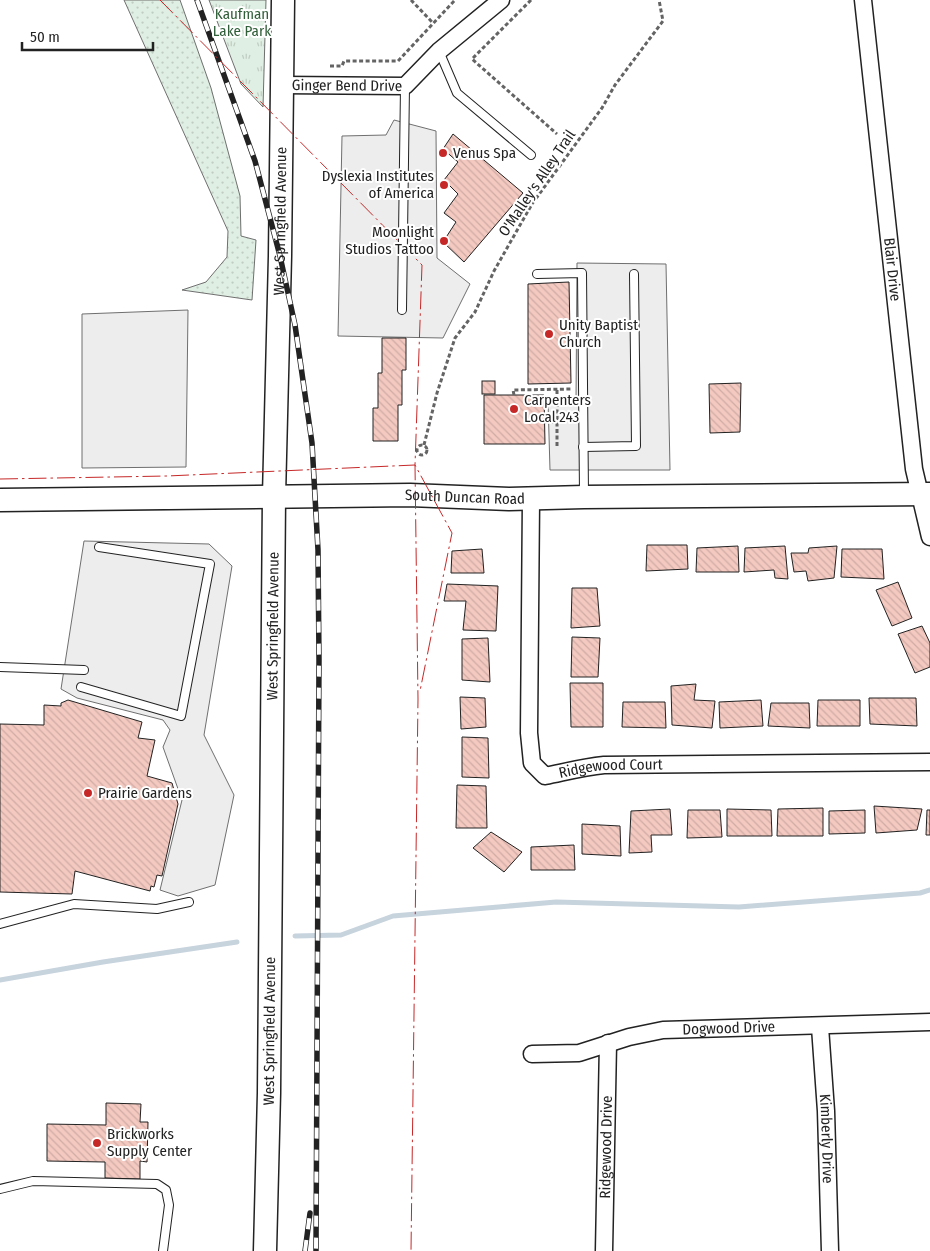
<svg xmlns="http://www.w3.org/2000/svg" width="930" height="1251" font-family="'Fira Sans Condensed',sans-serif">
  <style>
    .grass { fill: url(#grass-dots); stroke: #6f6f6f }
    .park { fill: url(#park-tufts); stroke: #6f6f6f }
    .parking { fill: #ededed; stroke: #6f6f6f }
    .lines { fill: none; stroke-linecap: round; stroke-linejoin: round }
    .stream { stroke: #c7d3dd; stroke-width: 5 }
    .building { fill: url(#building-back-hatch); stroke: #222 }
    .service-casing { stroke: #222; stroke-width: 10 }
    .minor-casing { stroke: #222; stroke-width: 19 }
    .secondary-casing { stroke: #222; stroke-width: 25 }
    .path { stroke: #646464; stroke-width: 3; stroke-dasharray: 4 2.5; stroke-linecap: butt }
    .service { stroke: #fff; stroke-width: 8 }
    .minor { stroke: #fff; stroke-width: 16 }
    .secondary { stroke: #fff; stroke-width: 22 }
    .rail-casing { stroke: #222; stroke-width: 5.5 }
    .rail { stroke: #fff; stroke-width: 4; stroke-dasharray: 11; stroke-linecap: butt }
    .power { stroke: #c62828; stroke-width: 1; stroke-dasharray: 18 4 2.5 4; stroke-linecap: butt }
    .poi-dot { fill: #c62828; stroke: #fff; stroke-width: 2 }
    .labels { text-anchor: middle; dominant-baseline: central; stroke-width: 4; stroke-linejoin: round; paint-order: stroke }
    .park-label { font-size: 15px; fill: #2f5e38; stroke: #fff }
    .street-label { font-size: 15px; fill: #222; stroke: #fff }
    .poi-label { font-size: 15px; fill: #222; stroke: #fff; text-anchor: start }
  </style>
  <defs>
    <pattern id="grass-dots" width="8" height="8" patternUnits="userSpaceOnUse" patternTransform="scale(1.25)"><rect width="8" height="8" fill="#e0efe3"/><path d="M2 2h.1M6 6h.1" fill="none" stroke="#c0cdc2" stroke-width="1.8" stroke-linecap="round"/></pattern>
    <pattern id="park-tufts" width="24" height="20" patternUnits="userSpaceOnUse" patternTransform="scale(1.25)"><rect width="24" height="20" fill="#e0efe3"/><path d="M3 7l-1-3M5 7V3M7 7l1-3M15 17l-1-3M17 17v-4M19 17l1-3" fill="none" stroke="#c0cdc2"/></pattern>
    <pattern id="building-back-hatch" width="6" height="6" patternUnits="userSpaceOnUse" patternTransform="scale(1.25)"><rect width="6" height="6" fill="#f3c9c0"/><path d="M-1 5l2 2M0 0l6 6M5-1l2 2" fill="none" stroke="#d0aca5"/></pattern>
  </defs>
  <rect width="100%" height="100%" fill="#fff"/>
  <!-- grass -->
  <path class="grass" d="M124 0H180L211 88 240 196 241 236 256 240 252 300 182 290 206 282 227 257 228 231Z"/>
  <!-- park -->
  <path class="park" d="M209 0H266L263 107 241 84Z"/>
  <!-- parking -->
  <g class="parking">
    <path d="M394 120 436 131 437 258 470 284 443 338 338 336 342 136 386 135Z"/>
    <path d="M577 263 666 264 670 470H550L548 401H576Z"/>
    <path d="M188 310 186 467 82 468V314Z"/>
    <path d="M84 541 209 544 232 566 204 735 234 795 215 885 178 896 160 890 182 800 163 747 170 730 163 720 77 698 61 689Z"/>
  </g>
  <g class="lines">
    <!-- stream -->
    <g class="stream">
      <path d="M295 936 341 935 393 916 556 902 739 907 920 893 930 890"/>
      <path d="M0 980 103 962 237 942"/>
    </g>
  </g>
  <!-- building -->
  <g class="building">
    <path d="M453 134 523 193 464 262 443 242 456 222 444 213 458 194 444 180 458 162 443 149Z"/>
    <path d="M569 282 571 383 528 384V284Z"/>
    <path d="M382 338H406V370H402V405H398V441H373V408H378V373H382Z"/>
    <rect x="482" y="381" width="13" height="13"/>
    <path d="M741 383 740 432 710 433 709 384Z"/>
    <path d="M484 395H544L545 444H484Z"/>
    <path d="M647 545H687L688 569 646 571Z"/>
    <path d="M738 546 739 572H696L697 548Z"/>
    <path d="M785 546 788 579 775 578 774 570 744 572 745 548Z"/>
    <path d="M837 546 834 578 808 581 806 571 794 572 791 553H808L809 548Z"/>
    <path d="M482 549 484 573H451L452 551Z"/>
    <path d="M842 549H882L884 579 841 577Z"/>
    <path d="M898 582 912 618 892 626 876 590Z"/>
    <path d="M447 584 498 586 496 631 463 630 466 601H444Z"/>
    <path d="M572 588H597L600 626 571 628Z"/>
    <path d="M922 626 930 643V667L915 673 898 634Z"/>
    <path d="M572 637 600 638 598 677H571Z"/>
    <path d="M488 638 490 682 462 680V639Z"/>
    <path d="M570 683H603V727H571Z"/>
    <path d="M696 684 694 700 715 701 712 728 672 725 671 686Z"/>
    <path d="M460 697 485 698 486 727 461 729Z"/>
    <path d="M869 698H916L917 726 870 724Z"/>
    <path d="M68 700 142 722 138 738 155 740 147 776 172 783 178 804 162 876 157 875 154 887 151 886 150 891 75 871 72 894 0 892V724L44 725V705L61 706V703Z"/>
    <path d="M761 700 763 726 720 728 719 702Z"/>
    <path d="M818 700H860V726H817Z"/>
    <path d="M623 702H665L666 728 622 727Z"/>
    <path d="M771 703H809L810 728 768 726Z"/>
    <path d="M462 737 488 738 489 778 462 777Z"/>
    <path d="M457 785 486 786 487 828H456Z"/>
    <path d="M874 806 922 809 917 830 876 833Z"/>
    <path d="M823 808V836H777L778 809Z"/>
    <path d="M670 809 672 835H651L652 852 629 853 631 811Z"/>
    <path d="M727 809 771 810 772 836H727Z"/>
    <path d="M688 810H720L722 837 687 838Z"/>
    <path d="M865 810V833L829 834V811Z"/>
    <path d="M927 810H930V835H926Z"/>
    <path d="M582 824 620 826 621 856 582 854Z"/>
    <path d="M491 832 522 852 504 872 473 848Z"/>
    <path d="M574 845 575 870H531V847Z"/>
    <path d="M106 1103 141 1104 140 1122H148L147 1162 140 1161V1179L105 1178V1162L47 1161V1124L106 1125Z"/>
  </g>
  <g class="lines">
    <!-- service casing -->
    <g class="service-casing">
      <g id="service">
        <path d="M439 51 457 93 531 155"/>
        <path d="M537 274 582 273 584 495"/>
        <path d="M402 310 405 86"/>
        <path d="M583 447 636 446 634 274"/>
        <path d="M0 667 84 670"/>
        <path d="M81 687 181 716 210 564 99 547"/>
        <path d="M0 924 74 904 157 909 189 902"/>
        <path d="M0 1189 33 1181 157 1184 166 1190 169 1205 163 1251"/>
      </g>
    </g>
    <!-- minor casing -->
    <g class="minor-casing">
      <g id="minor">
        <path id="s1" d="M863 0 914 469 930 537"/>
        <path id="s2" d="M281 85 405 86 439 51 501 0"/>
        <path id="s3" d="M531 499 529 733 532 763 545 776C565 772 583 767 604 765L930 762"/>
        <path id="s4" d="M820 1027 826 1111 830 1251"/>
        <path id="s5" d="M532 1054 579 1053 629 1037 663 1030 930 1022"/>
        <path id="s6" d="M604 1251 608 1043"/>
      </g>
    </g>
    <!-- secondary casing -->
    <g class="secondary-casing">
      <g id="secondary">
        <path id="s7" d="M0 500 410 495 509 499 584 497 930 494"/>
        <path id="s8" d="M265 1251 269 1093 274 496 280 256 283 0"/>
      </g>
    </g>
    <!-- path -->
    <g class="path">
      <path d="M411 0 433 23"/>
      <path d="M531 0 472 59 557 134"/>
      <path d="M330 66H342L344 61H398L455 0"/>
      <path d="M557 390V447"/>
      <path d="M514 395 513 390 572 389"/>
      <path d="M545 422H557"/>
      <path d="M424 445 437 393 455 338 475 312 494 271 532 204 602 108 615 85 663 21 659 0"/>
      <circle cx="422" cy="450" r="5"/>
    </g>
    <!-- service -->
    <use href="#service" class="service"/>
    <!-- minor -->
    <use href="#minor" class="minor"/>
    <!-- secondary -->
    <use href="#secondary" class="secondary"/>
    <!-- rail casing -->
    <g class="rail-casing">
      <g id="rail">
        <path d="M197 0 255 161 280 256 295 325 312 443 318 550 319 660 316 1251"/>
        <path d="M305 1251 310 1213"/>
      </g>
    </g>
    <!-- rail -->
    <use href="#rail" class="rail"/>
    <!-- power -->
    <g class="power">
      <path d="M160 0 422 265 415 465 418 699 411 1251"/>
      <path d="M0 479 167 476 415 465 452 533 420 691"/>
    </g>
  </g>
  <!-- markers -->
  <g class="poi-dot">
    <circle cx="443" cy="153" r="5"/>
    <circle cx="444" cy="185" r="5"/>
    <circle cx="444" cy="241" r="5"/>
    <circle cx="549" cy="334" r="5"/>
    <circle cx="514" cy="409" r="5"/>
    <circle cx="88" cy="793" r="5"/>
    <circle cx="97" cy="1143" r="5"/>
  </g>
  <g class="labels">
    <!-- park labels -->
    <g class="park-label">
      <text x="242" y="14">Kaufman<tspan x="242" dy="17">Lake Park</tspan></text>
    </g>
    <!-- street labels -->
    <g class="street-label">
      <text stroke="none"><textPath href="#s2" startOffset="66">Ginger Bend Drive</textPath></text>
      <text transform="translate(537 183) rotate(-56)">O'Malley's Alley Trail</text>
      <text stroke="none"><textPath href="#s8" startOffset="1030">West Springfield Avenue</textPath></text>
      <text stroke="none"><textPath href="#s1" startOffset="271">Blair Drive</textPath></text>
      <text stroke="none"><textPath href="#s7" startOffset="465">South Duncan Road</textPath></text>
      <text stroke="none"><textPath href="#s8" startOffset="625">West Springfield Avenue</textPath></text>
      <text stroke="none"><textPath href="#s3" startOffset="349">Ridgewood Court</textPath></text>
      <text stroke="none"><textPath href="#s5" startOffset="200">Dogwood Drive</textPath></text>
      <text stroke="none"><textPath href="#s8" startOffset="220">West Springfield Avenue</textPath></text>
      <text stroke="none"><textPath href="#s4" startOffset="112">Kimberly Drive</textPath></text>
      <text stroke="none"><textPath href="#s6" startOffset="104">Ridgewood Drive</textPath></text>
    </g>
    <!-- poi labels -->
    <g class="poi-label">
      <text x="453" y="153">Venus Spa</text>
      <text x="434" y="176" text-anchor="end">Dyslexia Institutes<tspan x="434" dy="17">of America</tspan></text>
      <text x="434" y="232" text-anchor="end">Moonlight<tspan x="434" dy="17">Studios Tattoo</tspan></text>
      <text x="559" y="325">Unity Baptist<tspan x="559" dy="17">Church</tspan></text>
      <text x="524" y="400">Carpenters<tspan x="524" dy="17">Local 243</tspan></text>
      <text x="98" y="793">Prairie Gardens</text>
      <text x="107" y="1134">Brickworks<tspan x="107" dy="17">Supply Center</tspan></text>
    </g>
  </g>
  <!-- scale -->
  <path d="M22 42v8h131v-8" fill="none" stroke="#222222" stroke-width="2.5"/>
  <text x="30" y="42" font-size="15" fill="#222222" stroke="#ffffff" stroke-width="4" paint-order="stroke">50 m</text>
</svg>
